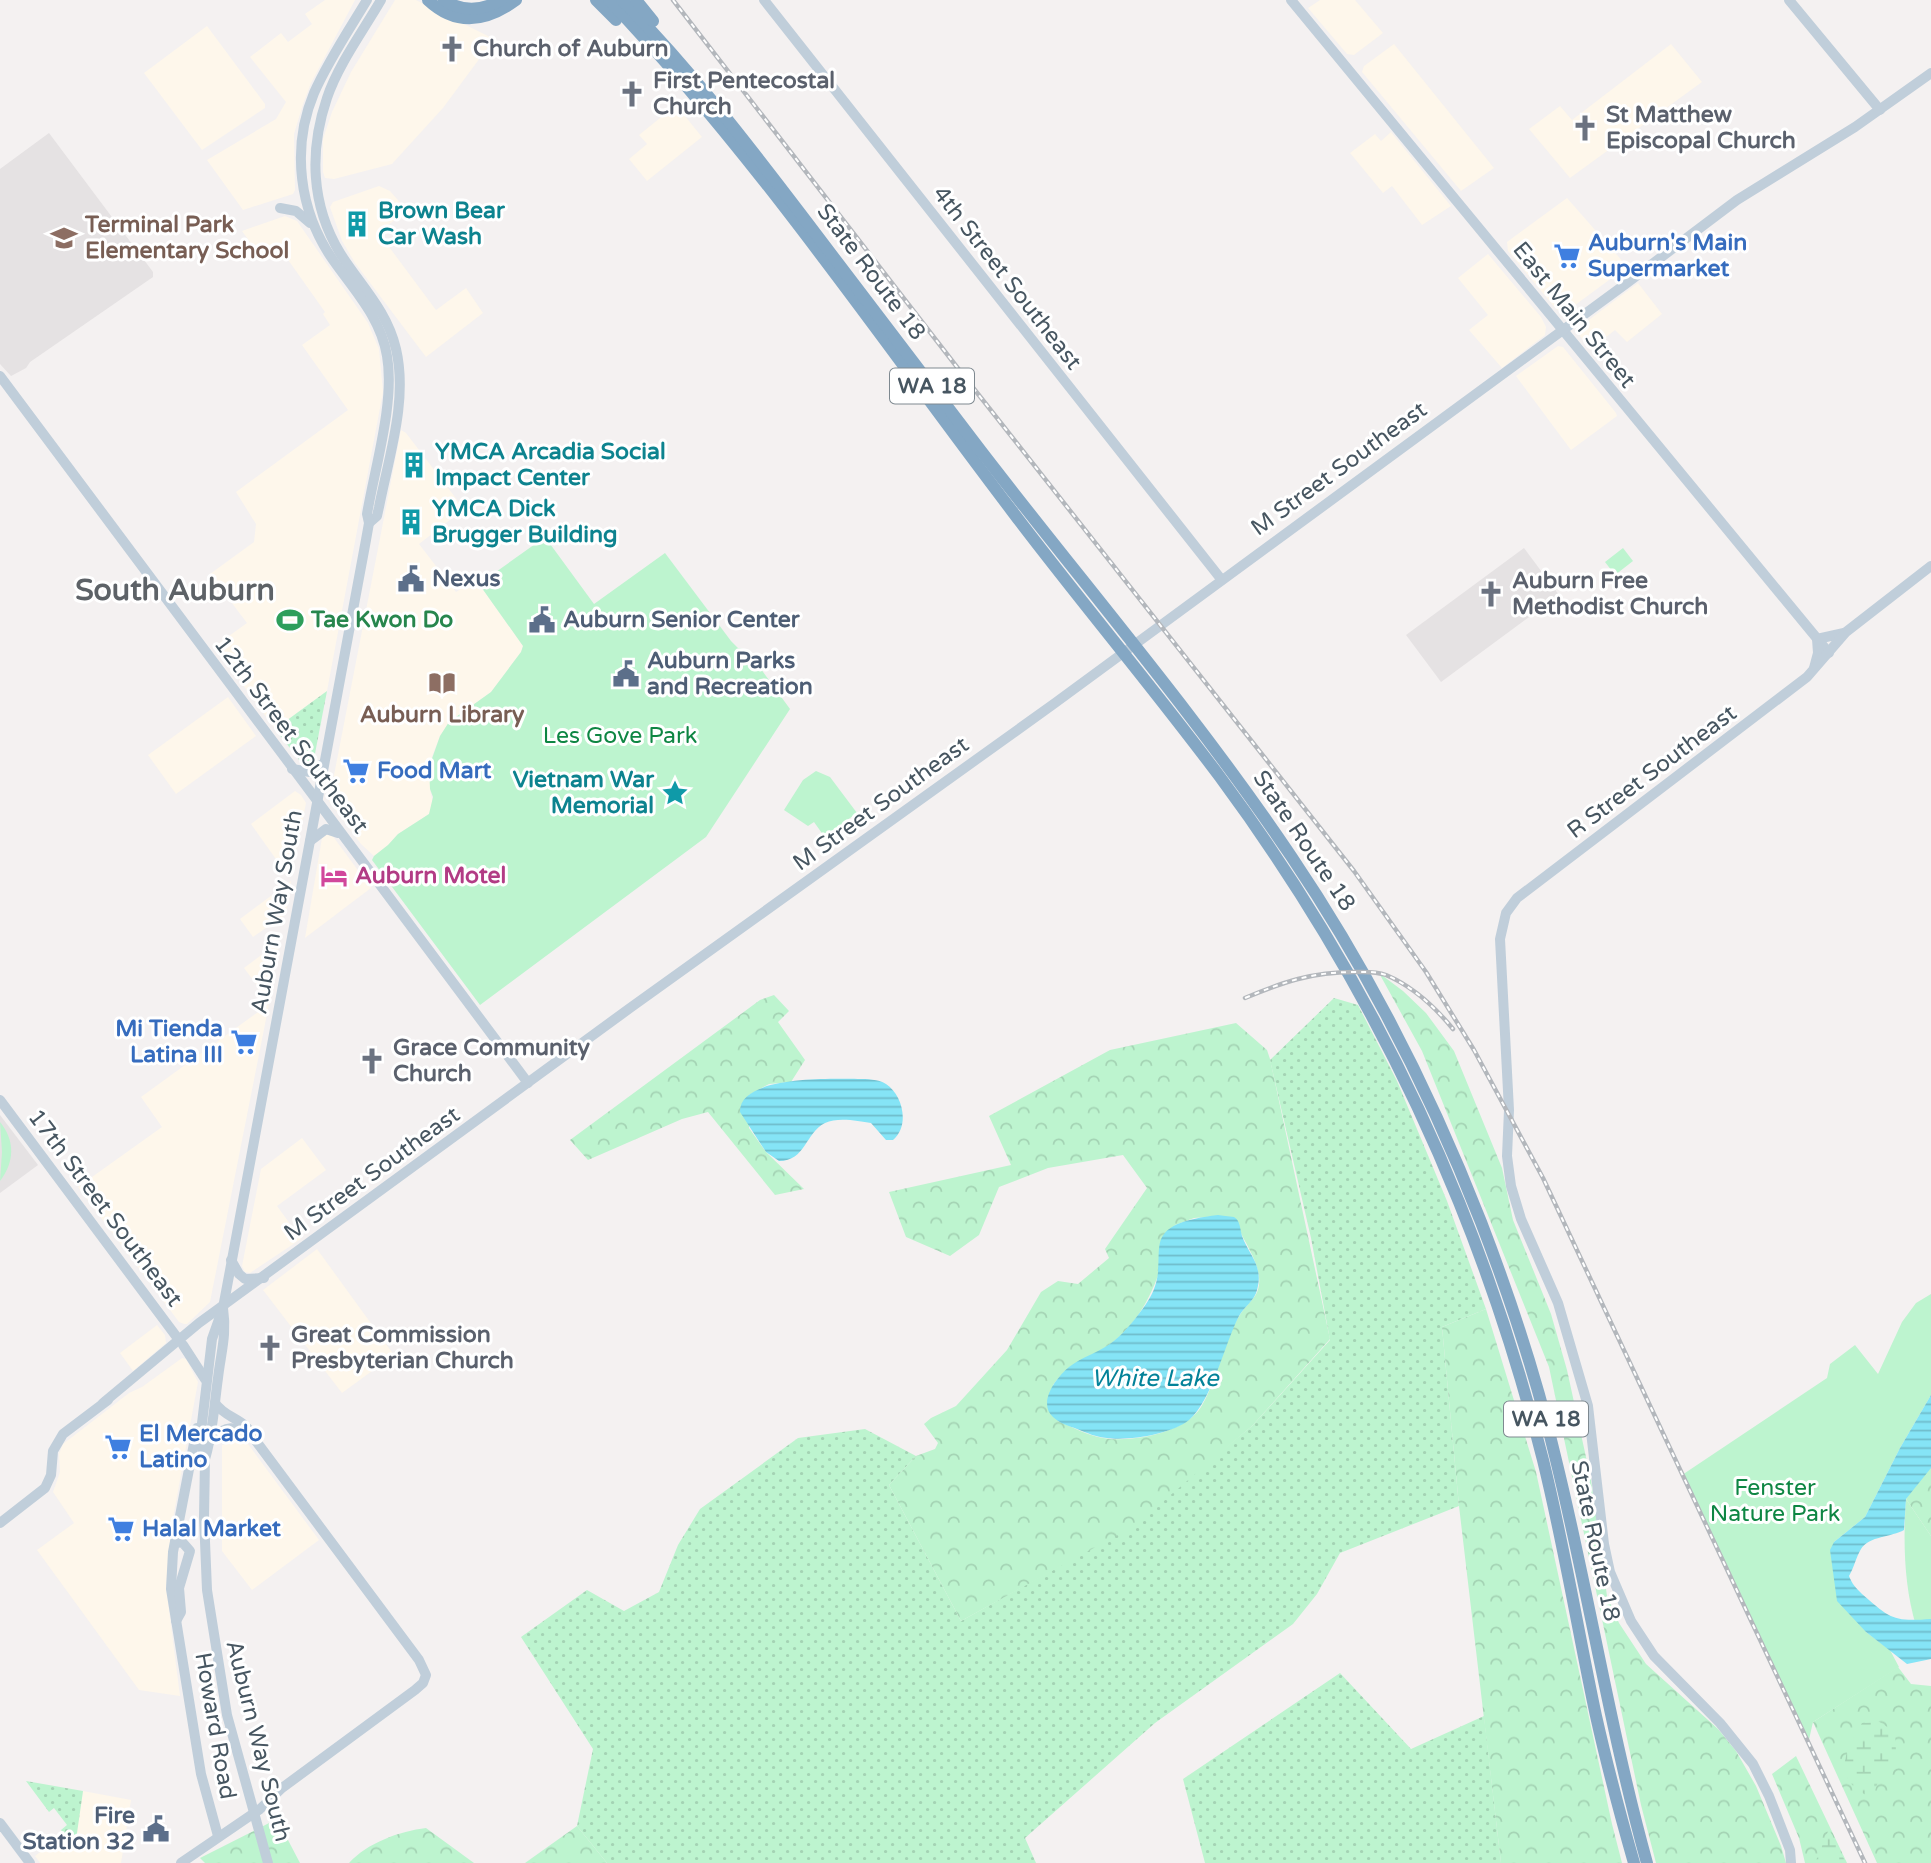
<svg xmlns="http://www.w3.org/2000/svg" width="1931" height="1863" font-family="'Varela Round',sans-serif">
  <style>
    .commercial { fill: #fef7eb }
    .education { fill: #e5e2e3 }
    .grass { fill: url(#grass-dots) }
    .forest { fill: url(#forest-crowns); fill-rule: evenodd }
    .wetland { fill: url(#wetland-marsh) }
    .green { fill: #bdf4cf }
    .water { fill: url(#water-rules) }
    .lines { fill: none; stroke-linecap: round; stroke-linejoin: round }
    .secondary { stroke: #c0ceda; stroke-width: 10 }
    .highway { stroke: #84a7c4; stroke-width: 12 }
    .rail-casing { stroke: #b3b7bc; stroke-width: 4.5 }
    .rail { stroke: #fff; stroke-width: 2; stroke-dasharray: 5; stroke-linecap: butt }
    .labels { text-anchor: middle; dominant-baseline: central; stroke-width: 6; stroke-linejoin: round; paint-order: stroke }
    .shield { fill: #fff; stroke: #7e8990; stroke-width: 2 }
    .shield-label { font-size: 21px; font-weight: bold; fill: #475661 }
    .worship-label { font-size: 23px; font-weight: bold; fill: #5b616d; stroke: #fff; text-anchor: start }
    .culture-label { font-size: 23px; font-weight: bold; fill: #0d838f; stroke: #fff; text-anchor: start }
    .education-label { font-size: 23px; font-weight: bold; fill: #785e54; stroke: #fff; text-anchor: start }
    .shop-label { font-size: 23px; font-weight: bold; fill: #366cbe; stroke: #fff; text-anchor: start }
    .street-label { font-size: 23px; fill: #475661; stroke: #fff }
    .service-label { font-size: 23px; font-weight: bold; fill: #4e5e75; stroke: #fff; text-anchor: start }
    .leisure-label { font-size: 23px; font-weight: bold; fill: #27864d; stroke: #fff; text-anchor: start }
    .park-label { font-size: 23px; fill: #0e8643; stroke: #fff }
    .hotel-label { font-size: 23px; font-weight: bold; fill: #b23c85; stroke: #fff; text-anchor: start }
    .water-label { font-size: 24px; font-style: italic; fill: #038299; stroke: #fff }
    .district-label { font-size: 30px; font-weight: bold; fill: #5d6267; stroke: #fff }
  </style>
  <defs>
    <pattern id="grass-dots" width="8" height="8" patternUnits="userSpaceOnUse" patternTransform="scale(1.75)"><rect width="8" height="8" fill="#bdf4cf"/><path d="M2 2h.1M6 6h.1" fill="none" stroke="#a4d3b4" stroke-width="1.8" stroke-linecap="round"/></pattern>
    <pattern id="forest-crowns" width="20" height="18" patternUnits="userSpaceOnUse" patternTransform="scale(1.75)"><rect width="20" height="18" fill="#bdf4cf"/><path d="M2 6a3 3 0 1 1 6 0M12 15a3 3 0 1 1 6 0" fill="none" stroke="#a4d3b4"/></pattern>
    <pattern id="wetland-marsh" width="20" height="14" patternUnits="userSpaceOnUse" patternTransform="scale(1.75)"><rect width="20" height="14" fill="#bdf4cf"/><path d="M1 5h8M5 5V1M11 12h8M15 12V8" fill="none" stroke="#a4d3b4"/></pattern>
    <pattern id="water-rules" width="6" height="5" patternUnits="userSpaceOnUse" patternTransform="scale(1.75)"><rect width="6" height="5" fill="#85e4f6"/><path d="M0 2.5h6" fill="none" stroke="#6fbccb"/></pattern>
  </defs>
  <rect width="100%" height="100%" fill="#f4f1f1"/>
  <!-- commercial -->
  <g class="commercial">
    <path d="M325 0H355L311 83 303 104 294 134 295 190 293 194 243 210 207 160 276 119 286 102 250 57 281 33 288 42 312 24 305 14Z"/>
    <path d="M395 0H416L494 39 443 108 392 164 334 179 325 178 323 172V139L332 112 351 72Z"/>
    <path d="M1320 0H1355L1383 33 1354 55 1347 54 1308 8Z"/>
    <path d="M207 26 265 104V108L202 150 144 73Z"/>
    <path d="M1394 44 1494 168 1461 191 1362 72 1364 66Z"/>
    <path d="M1671 44 1702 82 1570 178 1529 129 1560 106 1572 120Z"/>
    <path d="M676 105 702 137 647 181 629 159 647 144 639 135Z"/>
    <path d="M1391 132 1451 206 1422 225 1392 186 1383 193 1350 153 1375 134 1381 141Z"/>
    <path d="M379 186 390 191 412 216 395 220 378 232 436 310 466 288 483 313 426 357 355 263 342 241 330 207 333 202Z"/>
    <path d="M1567 198 1624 263V269L1567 311 1562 312 1556 309 1508 251 1507 242Z"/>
    <path d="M285 216 297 221 368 323 379 349 383 392 327 691 275 729 215 646 247 623 210 574 254 542 256 524 236 492 348 410 302 345 330 325 323 314 325 312 279 247 262 259 242 231Z"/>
    <path d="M1488 254 1541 317 1546 327 1545 335 1502 368 1469 330 1488 315 1458 278Z"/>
    <path d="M1638 283 1662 314 1627 342 1615 330 1590 350 1580 336 1578 328Z"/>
    <path d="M1558 346 1563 347 1616 413 1617 416 1571 450 1516 376Z"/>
    <path d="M401 430 406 433 464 509 419 544 456 592 467 585 471 589 479 584 523 646 521 652 491 692 449 722 440 736 431 759 430 789 433 804 429 814 398 834 388 845 374 856 361 844 329 801Z"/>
    <path d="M228 697 256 736 176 794 148 755Z"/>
    <path d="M295 791 301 795 306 803 297 848 278 862 251 824Z"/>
    <path d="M326 835H332L371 888 305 938 322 838Z"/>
    <path d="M291 881 286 914 253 937 240 919Z"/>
    <path d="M280 941 268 1000 244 968Z"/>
    <path d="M269 1004 210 1302 187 1324H184L179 1322 78 1187 162 1127 141 1097Z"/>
    <path d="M302 1138 326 1170 277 1206 301 1239 250 1273 245 1272 242 1266 261 1169Z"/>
    <path d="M317 1249 394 1355 342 1393 263 1290Z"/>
    <path d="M157 1325 165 1335 166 1343 133 1371 120 1353Z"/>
    <path d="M182 1358 186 1359 198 1382 171 1529 166 1587 180 1696 139 1690 37 1550 74 1523 53 1492 60 1472 59 1454 63 1444 129 1393 142 1387Z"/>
    <path d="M245 1440 319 1540 252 1590 222 1551V1445Z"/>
    <path d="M83 1791 131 1800 121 1863H40L35 1856 53 1842 71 1843 75 1840Z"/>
  </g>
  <!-- education -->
  <g class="education">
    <path d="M49 133 153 272V277L30 362 26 368 11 376 0 364V169Z"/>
    <path d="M1524 548 1559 595 1441 682 1406 635Z"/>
    <path d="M0 1115 38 1165 0 1193Z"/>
  </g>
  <!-- grass -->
  <g class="grass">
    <path d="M327 691 313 764 309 768 304 766 275 729Z"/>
    <path d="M1334 998 1358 1005 1397 1081 1447 1201 1486 1309 1442 1327 1459 1506 1340 1553 1317 1594 1293 1624 1155 1723 1025 1838 1036 1863H607L577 1826 593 1749 521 1637 587 1590 624 1611 659 1592 678 1545 700 1509 798 1438 865 1429 916 1456 889 1485 961 1621 1126 1529 1252 1426 1330 1340 1311 1238 1270 1060Z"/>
    <path d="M1340 1673 1411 1749 1484 1716 1501 1863H1205L1183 1779Z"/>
    <path d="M26 1781 83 1791 76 1840 71 1843 61 1830 67 1825 54 1808 49 1812Z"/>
  </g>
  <!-- forest -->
  <g class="forest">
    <path d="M1379 973 1403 991 1426 1013 1454 1051 1502 1168 1513 1220 1551 1314 1567 1370 1591 1480 1607 1596 1619 1623 1646 1664 1718 1729 1736 1751 1756 1786 1781 1846 1786 1863H1656L1641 1805 1549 1367 1422 1051Z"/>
    <path d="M774 995 789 1011 778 1022 805 1060 791 1082 769 1084 749 1095V1128L766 1152 804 1189 775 1195 708 1112 682 1119 588 1160 570 1140 760 1000Z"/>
    <path d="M1236 1023 1267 1050 1270 1059 1330 1339 1252 1426 1134 1526 961 1621 889 1485 916 1456 935 1449 938 1443 924 1424 931 1418 956 1406 1007 1350 1041 1292 1058 1281 1078 1284 1109 1258 1105 1249 1147 1188 1123 1155 1048 1168 999 1187 979 1235 950 1256 906 1237 889 1192 1011 1165 989 1116 1110 1050ZM1218 1216C1244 1219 1234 1222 1245 1241 1253 1256 1266 1279 1255 1296 1251 1302 1245 1307 1241 1313 1235 1322 1231 1332 1227 1342 1218 1363 1213 1388 1201 1407 1185 1433 1131 1443 1103 1438 1087 1435 1072 1427 1058 1421L1053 1385C1072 1359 1090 1360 1113 1342 1152 1311 1160 1268 1175 1225L1194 1218Z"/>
    <path d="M1486 1309 1536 1472 1612 1824 1622 1863H1501L1459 1506 1442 1327Z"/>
    <path d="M1931 1448V1536L1906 1499Z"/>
    <path d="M1898 1667 1911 1684 1931 1686V1863H1877L1813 1722Z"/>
    <path d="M1796 1756 1847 1863H1805L1799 1838 1772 1774Z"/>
    <path d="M277 1819 300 1863H205L200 1858Z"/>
    <path d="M577 1826 607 1863H525Z"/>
    <path d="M426 1828 474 1863H349C367 1843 400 1831 426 1828Z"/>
  </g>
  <!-- wetland -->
  <g class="wetland">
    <path d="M1878 1721 1895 1732 1896 1752 1881 1774 1875 1790 1866 1795C1831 1777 1846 1749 1862 1723Z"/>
    <path d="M1829 1829 1846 1863H1815Z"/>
  </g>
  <!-- green -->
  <g class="green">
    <path d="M545 537 594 604 665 553 731 641 738 648 747 650 790 709 706 837 480 1005 372 860 374 856 388 845 398 834 429 814 433 797 430 789 429 767 440 736 449 722 491 692 521 652 523 646 479 584Z"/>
    <path d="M1623 548 1633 561 1615 575 1605 562Z"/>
    <path d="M816 771 830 777 857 813 843 823 847 829 829 843 814 822 808 826 784 810 803 780Z"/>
    <path d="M0 1122C15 1140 15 1162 0 1181L2 1152Z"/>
    <path d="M1931 1294V1395L1900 1448 1865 1517 1834 1542 1866 1632 1890 1650 1899 1667 1813 1722 1808 1744 1682 1475 1827 1378 1830 1364 1855 1345 1878 1374 1902 1322 1916 1303Z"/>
    <path d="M1906 1499 1931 1536V1634L1916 1626C1904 1586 1903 1542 1906 1499Z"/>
  </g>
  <!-- water -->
  <g class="water">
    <path d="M858 1079C867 1079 878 1079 886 1084 903 1095 910 1126 893 1140H886L871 1123C858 1121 838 1117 825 1123 805 1133 806 1161 779 1161L766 1152 740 1112C739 1075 833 1079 858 1079Z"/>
    <path d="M1218 1215C1222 1216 1229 1216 1234 1217 1240 1220 1240 1229 1242 1236 1249 1255 1264 1266 1257 1290 1255 1300 1244 1307 1239 1316 1224 1345 1212 1401 1189 1420 1172 1434 1129 1441 1107 1438 1096 1437 1087 1433 1077 1429 1069 1426 1059 1423 1053 1417 1037 1402 1057 1377 1069 1367 1083 1356 1101 1352 1115 1340 1126 1331 1137 1317 1146 1304 1179 1257 1125 1226 1218 1215Z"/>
    <path d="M1931 1395V1468L1906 1499 1904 1530C1892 1537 1869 1536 1861 1549 1856 1557 1854 1568 1849 1576 1852 1584 1856 1588 1862 1594 1890 1618 1892 1622 1931 1619V1659L1907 1664 1866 1632 1837 1601 1830 1550 1834 1542 1865 1517 1900 1448Z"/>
  </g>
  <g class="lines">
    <!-- secondary -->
    <g class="secondary">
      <path d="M764 0 1221 579"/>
      <path d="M1291 0 1829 653"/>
      <path d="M1789 0 1880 110"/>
      <path d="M280 208 296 211 310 223"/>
      <path d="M0 376 528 1083"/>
      <path d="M369 523 377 516 379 507C389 456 408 400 396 349 387 310 360 285 340 253 311 205 309 151 327 98 338 65 363 31 381 0"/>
      <path d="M1814 668 1818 653 1817 639 1844 633"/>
      <path d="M292 769 310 772 323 764"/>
      <path d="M310 841 326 829 338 833"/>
      <path d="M0 1100 179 1340"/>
      <path d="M231 1260 239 1274 245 1279 264 1278"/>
      <path d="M183 1345 205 1379"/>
      <path d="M103 1403 199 1323 630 1008 1055 703 1627 283 1737 200 1855 127 1931 73"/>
      <path d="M197 1428 173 1552 171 1589 201 1774 218 1836"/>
      <path d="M211 1440C226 1424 235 1426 252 1436"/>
      <path d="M205 1459C213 1433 214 1406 218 1378 221 1352 227 1335 223 1308"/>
      <path d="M0 1523 45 1488 51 1475 53 1451 63 1434 108 1400"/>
      <path d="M175 1542 183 1543 190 1551 179 1588 181 1612 176 1621"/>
      <path d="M0 1823 30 1863"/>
      <path d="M181 1863 260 1809 282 1788 415 1690 423 1683 426 1675 419 1660 253 1437C245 1418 226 1419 215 1403"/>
      <path d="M268 1863 227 1715 207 1590 204 1517 205 1460 200 1440 212 1339 223 1308 366 540 369 523 367 514C375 467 395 402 387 356 381 318 354 290 333 260 299 211 291 148 314 93 328 61 349 30 367 0"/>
      <path d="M1791 1863 1790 1850 1769 1796 1753 1764 1720 1723 1654 1656 1631 1621 1610 1572 1604 1544 1588 1406 1558 1303 1521 1219 1511 1186 1507 1156 1509 1110 1500 939 1506 913 1517 898 1807 677 1846 632 1931 566"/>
    </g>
    <!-- highway -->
    <g class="highway">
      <path d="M428 0C457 27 486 22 516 0"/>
      <path d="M444 0C462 12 482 11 501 0"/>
      <path d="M596 0 616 20"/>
      <path d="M609 0C758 157 881 339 1012 511 1080 601 1153 687 1220 777 1317 908 1398 1051 1459 1202 1493 1286 1521 1373 1543 1460 1564 1545 1578 1631 1596 1716 1607 1765 1620 1814 1634 1863"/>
      <path d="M622 0C689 68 746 142 803 217 862 295 921 373 981 451 1084 585 1196 715 1291 856 1368 970 1431 1094 1481 1222 1511 1300 1537 1379 1556 1460 1589 1594 1610 1730 1647 1863"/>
      <path d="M636 0 653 21"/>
    </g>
    <!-- rail casing -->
    <g class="rail-casing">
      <g id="rail">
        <path d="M673 0 967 380 1354 871 1426 972 1474 1050 1543 1178 1865 1863"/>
        <path d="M1245 998C1283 982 1312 972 1354 972 1365 972 1375 971 1386 975 1412 986 1435 1007 1453 1029"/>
      </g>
    </g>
    <!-- rail -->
    <use href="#rail" class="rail"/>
  </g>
  <!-- icons -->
  <defs>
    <g id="church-bare" transform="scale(2.1)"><path d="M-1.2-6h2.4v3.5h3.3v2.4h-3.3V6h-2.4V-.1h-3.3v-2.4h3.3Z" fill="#6b7280" stroke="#fff" stroke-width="2.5" paint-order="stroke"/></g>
    <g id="building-bare" transform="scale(2.1)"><path d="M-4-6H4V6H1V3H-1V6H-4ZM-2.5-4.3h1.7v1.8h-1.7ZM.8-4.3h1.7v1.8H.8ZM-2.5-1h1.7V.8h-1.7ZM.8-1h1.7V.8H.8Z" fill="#0f9aa8" stroke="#fff" stroke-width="2.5" paint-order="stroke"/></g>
    <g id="school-bare" transform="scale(2.1)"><path d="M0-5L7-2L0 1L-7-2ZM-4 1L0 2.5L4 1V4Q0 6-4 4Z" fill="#8d6e63" stroke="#fff" stroke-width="2.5" paint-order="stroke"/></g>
    <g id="supermarket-bare" transform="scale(2.1)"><path d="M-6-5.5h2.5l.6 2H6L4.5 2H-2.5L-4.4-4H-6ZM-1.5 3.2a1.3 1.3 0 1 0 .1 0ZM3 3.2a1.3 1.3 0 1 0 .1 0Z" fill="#3f7fe0" stroke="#fff" stroke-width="2.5" paint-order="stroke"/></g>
    <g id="civic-bare" transform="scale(2.1)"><path d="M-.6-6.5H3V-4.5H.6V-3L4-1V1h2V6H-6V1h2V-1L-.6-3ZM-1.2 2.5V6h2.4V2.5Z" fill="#5c6f8a" stroke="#fff" stroke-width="2.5" paint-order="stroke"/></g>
    <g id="stadium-bare" transform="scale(2.1)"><path d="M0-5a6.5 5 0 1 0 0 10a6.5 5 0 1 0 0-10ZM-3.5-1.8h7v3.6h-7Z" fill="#2e9e5b" stroke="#fff" stroke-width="2.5" paint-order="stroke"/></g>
    <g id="library-bare" transform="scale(2.1)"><path d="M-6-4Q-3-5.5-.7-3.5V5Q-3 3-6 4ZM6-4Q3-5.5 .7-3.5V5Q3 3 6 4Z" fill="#8d6e63" stroke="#fff" stroke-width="2.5" paint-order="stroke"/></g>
    <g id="sight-bare" transform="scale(2.1)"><path d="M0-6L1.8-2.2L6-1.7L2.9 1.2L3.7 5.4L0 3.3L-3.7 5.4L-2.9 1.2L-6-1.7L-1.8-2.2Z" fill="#0f9aa8" stroke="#fff" stroke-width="2.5" paint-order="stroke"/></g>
    <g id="hotel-bare" transform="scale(2.1)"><path d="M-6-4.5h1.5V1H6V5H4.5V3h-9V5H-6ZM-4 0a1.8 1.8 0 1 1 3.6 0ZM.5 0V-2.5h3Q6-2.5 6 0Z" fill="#d1479c" stroke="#fff" stroke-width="2.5" paint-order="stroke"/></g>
  </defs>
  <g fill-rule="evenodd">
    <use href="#church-bare" x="452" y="49"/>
    <use href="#church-bare" x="632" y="94"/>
    <use href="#church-bare" x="1585" y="128"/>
    <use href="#building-bare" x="357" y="224"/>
    <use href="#school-bare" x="64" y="238"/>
    <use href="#supermarket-bare" x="1567" y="256"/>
    <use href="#building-bare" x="414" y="465"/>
    <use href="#building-bare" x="411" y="522"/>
    <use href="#civic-bare" x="411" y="579"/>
    <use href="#church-bare" x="1491" y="594"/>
    <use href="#stadium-bare" x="290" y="620"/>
    <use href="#civic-bare" x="542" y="620"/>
    <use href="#civic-bare" x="626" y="674"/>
    <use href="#library-bare" x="442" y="683"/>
    <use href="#supermarket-bare" x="356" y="771"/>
    <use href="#sight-bare" x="675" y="793"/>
    <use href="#hotel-bare" x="334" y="876"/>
    <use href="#supermarket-bare" x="244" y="1042"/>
    <use href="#church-bare" x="372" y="1061"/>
    <use href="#church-bare" x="270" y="1348"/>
    <use href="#supermarket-bare" x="118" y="1447"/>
    <use href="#supermarket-bare" x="121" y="1529"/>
    <use href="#civic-bare" x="156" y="1829"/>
  </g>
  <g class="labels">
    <!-- shield labels -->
    <g class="shield">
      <rect x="890" y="368.5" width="84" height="35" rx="5"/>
      <rect x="1504" y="1401.5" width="84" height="35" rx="5"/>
    </g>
    <g class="shield-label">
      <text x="932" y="386">WA 18</text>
      <text x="1546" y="1419">WA 18</text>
    </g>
    <!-- worship labels -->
    <g class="worship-label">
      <text x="473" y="49">Church of Auburn</text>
      <text x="653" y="81">First Pentecostal<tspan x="653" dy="26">Church</tspan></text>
      <text x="1606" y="115">St Matthew<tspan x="1606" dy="26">Episcopal Church</tspan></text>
      <text x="1512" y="581">Auburn Free<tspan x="1512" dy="26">Methodist Church</tspan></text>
      <text x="393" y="1048">Grace Community<tspan x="393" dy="26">Church</tspan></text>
      <text x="291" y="1335">Great Commission<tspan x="291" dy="26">Presbyterian Church</tspan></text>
    </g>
    <!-- culture labels -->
    <g class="culture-label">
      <text x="378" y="211">Brown Bear<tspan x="378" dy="26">Car Wash</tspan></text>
      <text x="435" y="452">YMCA Arcadia Social<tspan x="435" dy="26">Impact Center</tspan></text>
      <text x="432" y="509">YMCA Dick<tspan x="432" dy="26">Brugger Building</tspan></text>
      <text x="654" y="780" text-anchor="end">Vietnam War<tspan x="654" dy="26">Memorial</tspan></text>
    </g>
    <!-- education labels -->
    <g class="education-label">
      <text x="85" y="225">Terminal Park<tspan x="85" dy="26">Elementary School</tspan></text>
      <text x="442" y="715" text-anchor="middle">Auburn Library</text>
    </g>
    <!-- shop labels -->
    <g class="shop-label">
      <text x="1588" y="243">Auburn's Main<tspan x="1588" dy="26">Supermarket</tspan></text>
      <text x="377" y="771">Food Mart</text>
      <text x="223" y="1029" text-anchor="end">Mi Tienda<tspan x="223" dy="26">Latina III</tspan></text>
      <text x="139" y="1434">El Mercado<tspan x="139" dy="26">Latino</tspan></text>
      <text x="142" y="1529">Halal Market</text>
    </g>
    <!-- street labels -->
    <g class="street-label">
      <text transform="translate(871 272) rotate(53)">State Route 18</text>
      <text transform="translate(1007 278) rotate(52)">4th Street Southeast</text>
      <text transform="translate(1574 315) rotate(51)">East Main Street</text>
      <text transform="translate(1339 469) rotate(-36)">M Street Southeast</text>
      <text transform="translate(291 735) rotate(53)">12th Street Southeast</text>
      <text transform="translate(1652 772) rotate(-37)">R Street Southeast</text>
      <text transform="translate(881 804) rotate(-36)">M Street Southeast</text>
      <text transform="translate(1304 841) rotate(56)">State Route 18</text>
      <text transform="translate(277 912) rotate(-80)">Auburn Way South</text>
      <text transform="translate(372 1174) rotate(-36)">M Street Southeast</text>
      <text transform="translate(105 1208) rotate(53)">17th Street Southeast</text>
      <text transform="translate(1595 1541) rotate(78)">State Route 18</text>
      <text transform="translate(215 1726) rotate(80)">Howard Road</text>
      <text transform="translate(258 1741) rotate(76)">Auburn Way South</text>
    </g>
    <!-- service labels -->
    <g class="service-label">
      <text x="432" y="579">Nexus</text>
      <text x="563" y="620">Auburn Senior Center</text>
      <text x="647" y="661">Auburn Parks<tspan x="647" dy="26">and Recreation</tspan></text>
      <text x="135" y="1816" text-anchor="end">Fire<tspan x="135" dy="26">Station 32</tspan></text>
    </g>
    <!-- leisure labels -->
    <g class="leisure-label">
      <text x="311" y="620">Tae Kwon Do</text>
    </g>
    <!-- park labels -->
    <g class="park-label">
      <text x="620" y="736">Les Gove Park</text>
      <text x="1775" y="1488">Fenster<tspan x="1775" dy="26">Nature Park</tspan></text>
    </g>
    <!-- hotel labels -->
    <g class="hotel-label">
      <text x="355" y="876">Auburn Motel</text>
    </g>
    <!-- water labels -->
    <g class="water-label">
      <text x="1155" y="1378">White Lake</text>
    </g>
    <!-- district labels -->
    <g class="district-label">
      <text x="175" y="590">South Auburn</text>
    </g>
  </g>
</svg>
